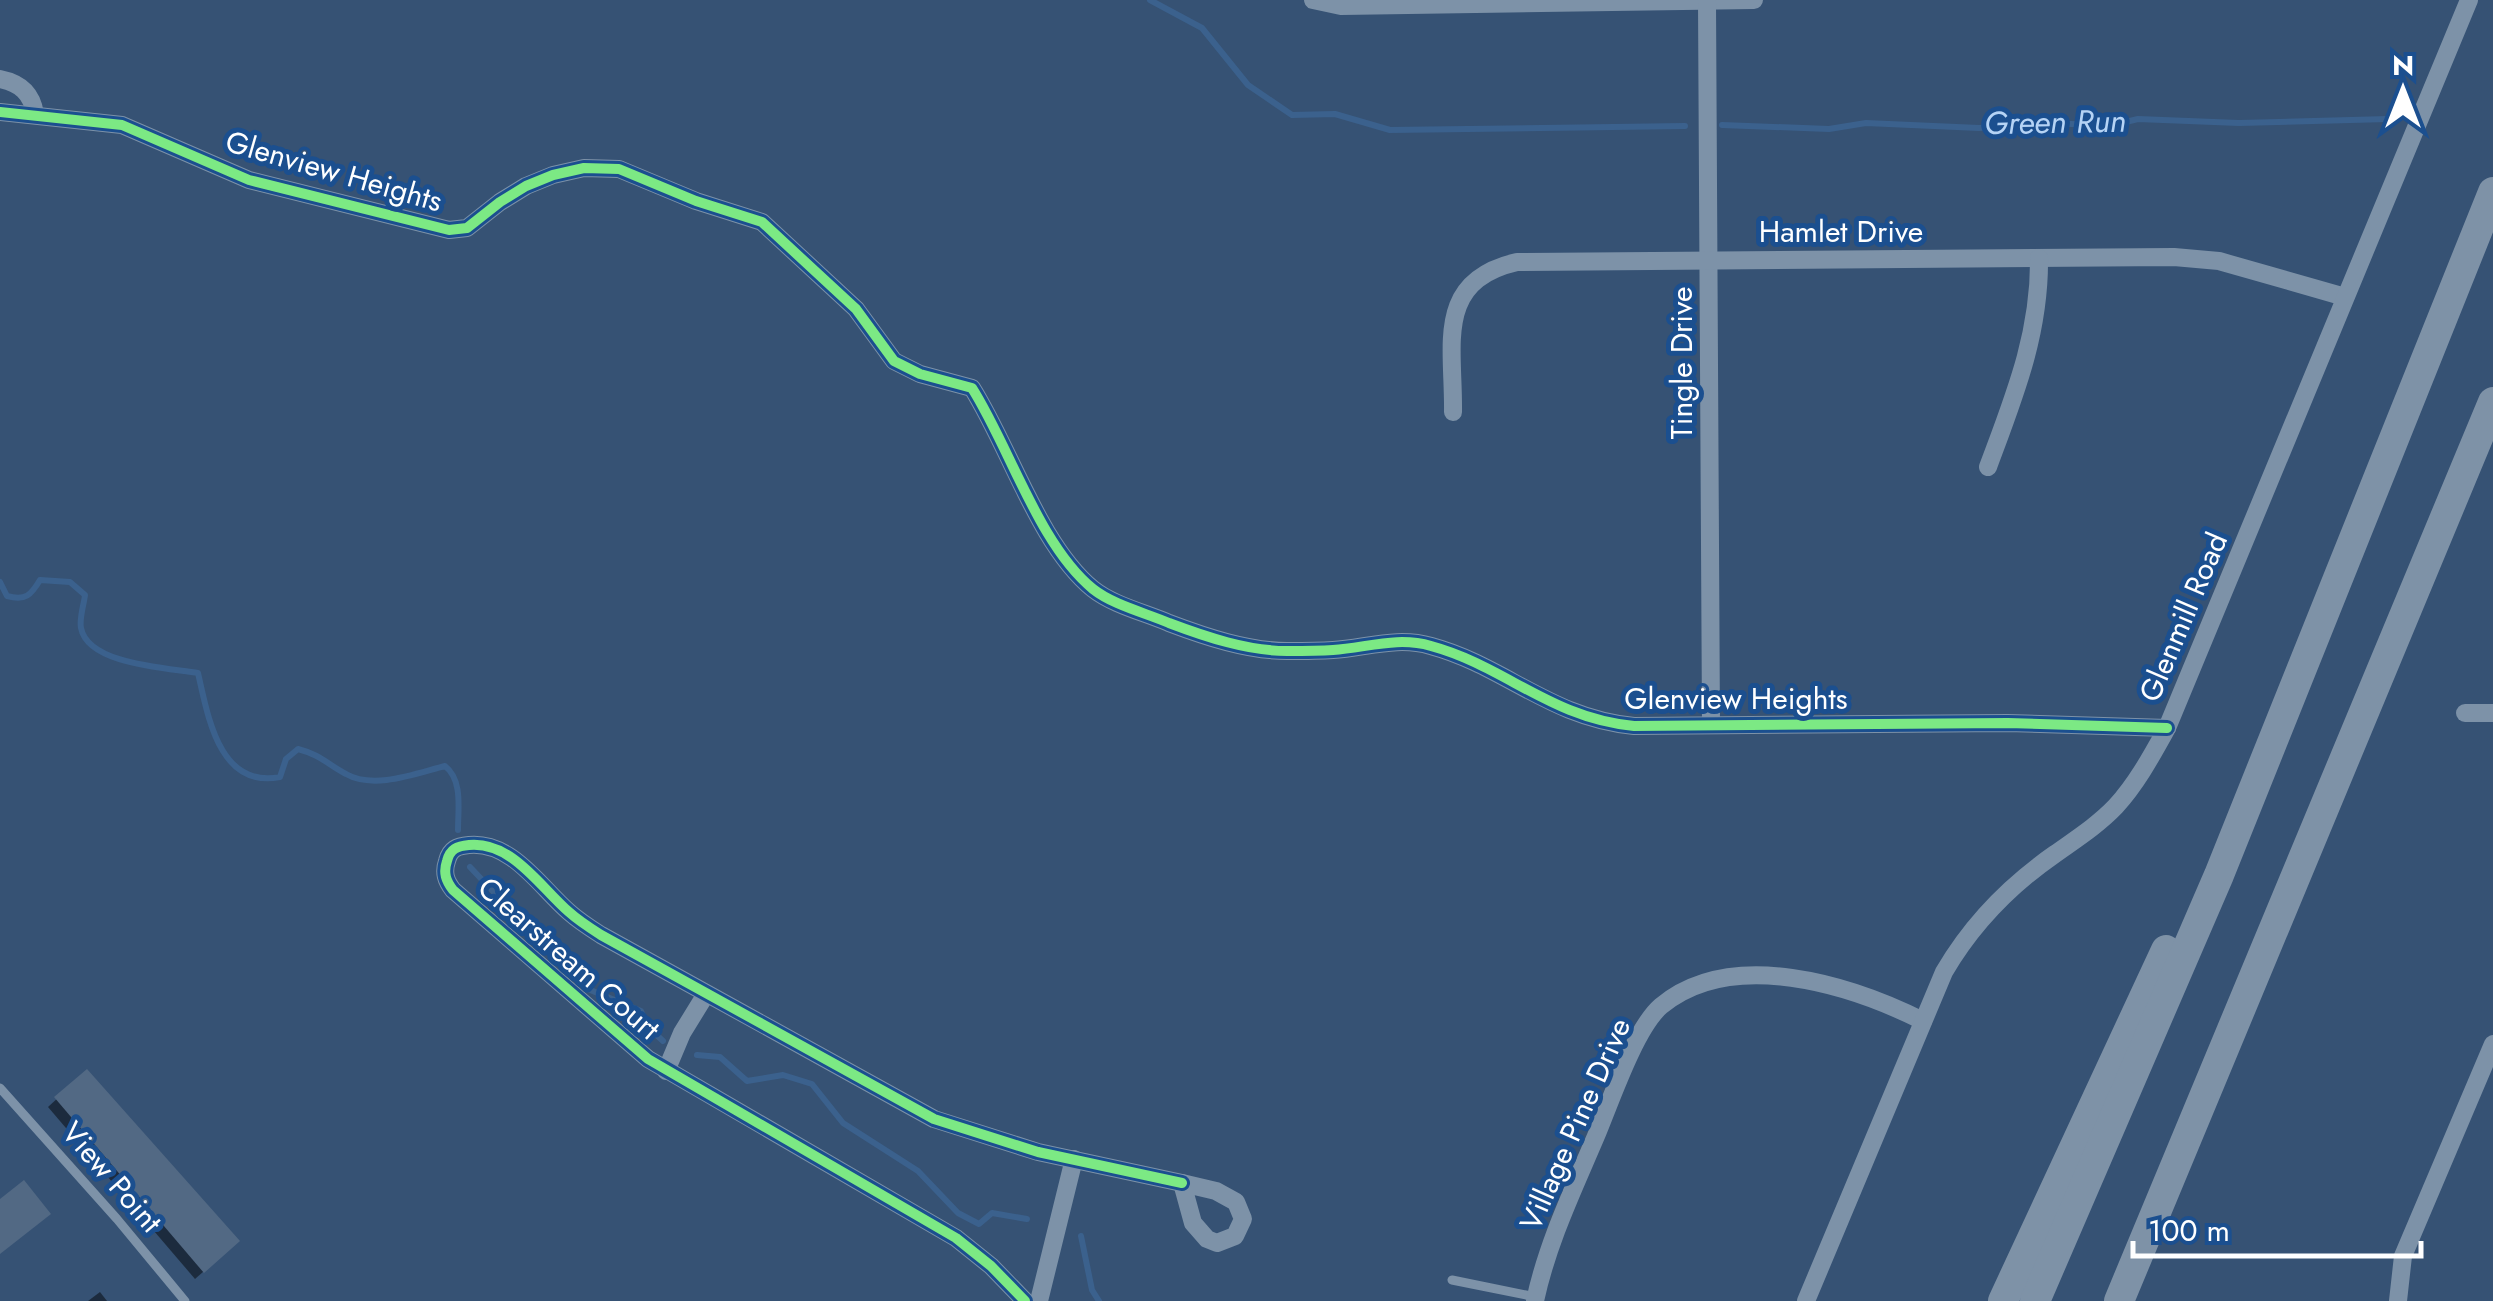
<svg xmlns="http://www.w3.org/2000/svg" width="2493" height="1301" font-family="Jost,sans-serif">
  <style>
    .shadow { fill: #0007 }
    .lines { fill: none; stroke-linecap: round; stroke-linejoin: round }
    .stream { stroke: #3b618d; stroke-width: 6 }
    .building { fill: #526984 }
    .service { stroke: #7d92a8; stroke-width: 9 }
    .minor { stroke: #7d92a8; stroke-width: 18 }
    .motorway { stroke: #7e92a7; stroke-width: 30 }
    .cycleway-casing { stroke: #1b4f8f; stroke-width: 16 }
    .cycleway { stroke: #7ce984; stroke-width: 10 }
    .labels { text-anchor: middle; dominant-baseline: central; stroke-width: 10; stroke-linejoin: round; paint-order: stroke }
    .street-label { font-size: 30px; fill: #fff; stroke: #1b4f8f }
    .water-label { font-size: 32px; font-style: italic; fill: #b5d3f5; stroke: #1b4f8f }
  </style>
  <rect width="100%" height="100%" fill="#365274"/>
  <!-- shadow -->
  <g class="shadow">
    <path d="M86 1072 229 1249 195 1279 48 1107Z"/>
    <path d="M100 1292 107 1301H88Z"/>
  </g>
  <g class="lines">
    <!-- stream -->
    <g class="stream">
      <path d="M1150 0 1202 28 1248 85 1292 115 1335 114 1390 130 1685 126"/>
      <path d="M1722 125 1829 129 1866 123 1979 128 2053 123 2109 126 2138 119 2239 123 2388 119"/>
      <path d="M0 582 7 596C26 601 31 595 40 580L70 582 85 595C84 604 79 619 81 628 88 665 169 668 198 673 208 716 219 789 280 777L286 759 298 749C321 755 327 764 346 774 374 790 417 773 445 766 463 780 458 809 458 830"/>
      <path d="M470 867 538 939 573 963 588 989 641 1011 647 1026 663 1041"/>
      <path d="M697 1055 720 1057 747 1081 783 1075 812 1084 843 1123 918 1171 958 1213 979 1224 992 1213 1027 1219"/>
      <path d="M1081 1236 1092 1290 1099 1301"/>
    </g>
  </g>
  <!-- building -->
  <g class="building">
    <path d="M87 1069 240 1241 204 1273 54 1097Z"/>
    <path d="M24 1180 51 1214 0 1254V1199Z"/>
  </g>
  <g class="lines">
    <!-- service -->
    <g class="service">
      <path d="M0 1088 117 1219 185 1301"/>
      <path d="M1452 1280 1536 1297"/>
    </g>
    <!-- minor -->
    <g class="minor">
      <path d="M1313 0 1341 6 1754 0"/>
      <path d="M1707 2 1711 725"/>
      <path d="M0 79C20 83 32 93 35 114"/>
      <path d="M0 112 122 125 249 180 449 230 467 228 500 202 526 186 553 175 584 168 619 169 696 201 762 222 856 309 894 361 920 374 972 388C1010 448 1039 545 1093 589 1113 605 1146 613 1169 623 1206 637 1248 651 1287 651 1302 651 1318 651 1333 650 1366 648 1397 636 1431 646 1505 666 1550 718 1634 726L2008 723 2167 728"/>
      <path d="M1453 412C1454 345 1434 281 1517 262L2174 257 2219 261 2345 297"/>
      <path d="M1988 467C2014 397 2040 334 2039 258"/>
      <path d="M2465 713H2493"/>
      <path d="M666 1071 682 1033 706 994"/>
      <path d="M1182 1183 1216 1191 1236 1202 1243 1219 1235 1236 1217 1243 1207 1239 1193 1223Z"/>
      <path d="M1025 1301 991 1266 956 1238 648 1059 453 890C446 881 443 873 447 861 450 849 457 846 469 845 512 841 540 887 569 912 579 921 590 928 601 935L934 1119 1038 1152 1182 1183"/>
      <path d="M1039 1301 1074 1159"/>
      <path d="M1535 1301C1547 1244 1573 1190 1596 1136 1610 1103 1635 1028 1661 1006 1732 947 1851 985 1923 1021"/>
      <path d="M1806 1301 1944 972C1972 924 2009 886 2055 854 2076 839 2098 825 2116 806 2137 783 2152 755 2167 728L2469 0"/>
      <path d="M2398 1301 2403 1256 2493 1044"/>
    </g>
    <!-- motorway -->
    <g class="motorway">
      <path d="M2003 1301 2166 950"/>
      <path d="M2035 1301 2219 875 2493 192"/>
      <path d="M2119 1301 2493 402"/>
    </g>
    <!-- cycleway casing -->
    <g class="cycleway-casing">
      <g id="cycleway">
        <path d="M0 112 122 125 249 180 449 230 467 228 500 202 526 186 553 175 584 168 619 169 696 201 762 222 856 309 894 361 920 374 972 388C1010 448 1039 545 1093 589 1113 605 1146 613 1169 623 1206 637 1248 651 1287 651 1302 651 1318 651 1333 650 1366 648 1397 636 1431 646 1505 666 1550 718 1634 726L2008 723 2167 728"/>
        <path d="M1025 1301 991 1266 956 1238 648 1059 453 890C446 881 443 873 447 861 450 849 457 846 469 845 512 841 540 887 569 912 579 921 590 928 601 935L934 1119 1038 1152 1182 1183"/>
      </g>
    </g>
    <!-- cycleway -->
    <use href="#cycleway" class="cycleway"/>
  </g>
  <g class="labels">
    <!-- street labels -->
    <g class="street-label">
      <text transform="translate(334 171) rotate(16)">Glenview Heights</text>
      <text x="1841" y="231">Hamlet Drive</text>
      <text transform="translate(1681 363) rotate(-90)">Tingle Drive</text>
      <text transform="translate(2183 617) rotate(-67)">Glenmill Road</text>
      <text x="1736" y="698">Glenview Heights</text>
      <text transform="translate(569 958) rotate(41)">Clearstream Court</text>
      <text transform="translate(1575 1124) rotate(-66)">Village Pine Drive</text>
      <text transform="translate(112 1177) rotate(49)">View Point</text>
    </g>
    <!-- water labels -->
    <g class="water-label">
      <text transform="translate(2055 122) rotate(-1)">Green Run</text>
    </g>
  </g>
  <!-- north arrow -->
  <g transform="translate(2403 90)" stroke="#1b4f8f" stroke-width="8" paint-order="stroke">
  <path d="M0-8L18 38L0 25L-18 38Z" fill="#ffffff"/>
  <text y="-15" font-size="28" font-weight="bold" text-anchor="middle" fill="#ffffff">N</text>
  </g>
  <!-- scale -->
  <path d="M2133 1241v15h288v-15" fill="none" stroke="#ffffff" stroke-width="5"/>
  <text x="2148" y="1241" font-size="30" fill="#ffffff" stroke="#1b4f8f" stroke-width="8" paint-order="stroke">100 m</text>
</svg>
